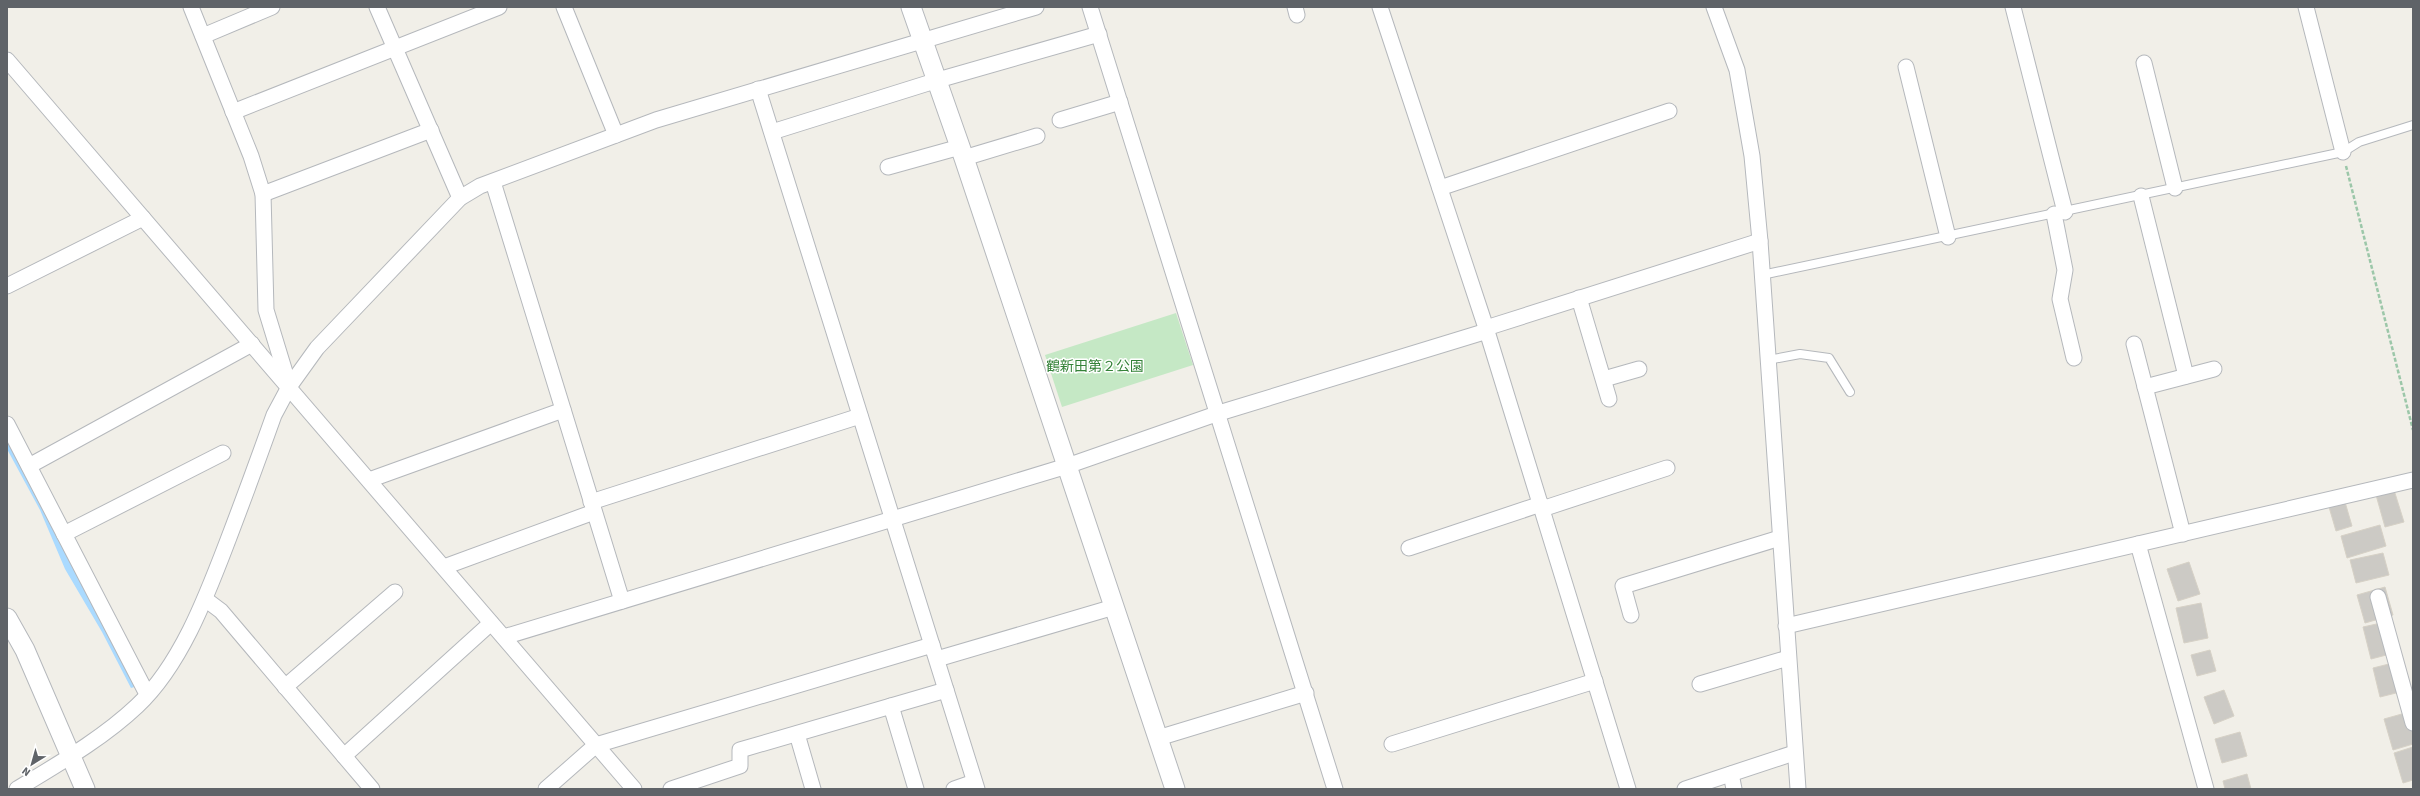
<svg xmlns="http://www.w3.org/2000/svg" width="2420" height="796" font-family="'Source Sans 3','Noto Sans JP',sans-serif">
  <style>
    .green { fill: #c5e8c5 }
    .water { fill: #aadaff }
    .building { fill: #cccac5; stroke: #d6d1c6 }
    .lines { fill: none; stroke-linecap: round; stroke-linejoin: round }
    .service-casing { stroke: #b5b8bc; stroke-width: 10 }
    .minor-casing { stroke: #b5b8bc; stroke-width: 17 }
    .tertiary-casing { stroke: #b5b8bc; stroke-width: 21 }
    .path { stroke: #9cc7a9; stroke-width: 2.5; stroke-dasharray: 4 2; stroke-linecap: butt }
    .service { stroke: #fff; stroke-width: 8 }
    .minor { stroke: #fff; stroke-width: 15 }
    .tertiary { stroke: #fff; stroke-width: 19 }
    .labels { text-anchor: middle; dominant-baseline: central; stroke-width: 3; stroke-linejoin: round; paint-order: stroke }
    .park-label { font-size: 14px; fill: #348238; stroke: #fff }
  </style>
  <rect width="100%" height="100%" fill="#f1efe8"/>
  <!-- green -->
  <path class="green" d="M1176 313 1193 365 1062 407 1045 355Z"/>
  <!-- water -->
  <path class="water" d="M7 432 138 686 131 688 102 632 65 569 40 510 7 449Z"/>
  <!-- building -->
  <g class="building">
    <path d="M2394 490 2404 522 2385 527 2376 495Z"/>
    <path d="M2345 502 2352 526 2336 531 2329 507Z"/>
    <path d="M2380 525 2386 546 2347 558 2341 536Z"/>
    <path d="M2383 553 2389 575 2356 583 2350 560Z"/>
    <path d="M2189 562 2200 594 2178 601 2167 569Z"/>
    <path d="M2385 587 2393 615 2365 623 2357 595Z"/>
    <path d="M2201 603 2208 638 2184 643 2176 608Z"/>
    <path d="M2390 621 2398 652 2371 659 2363 627Z"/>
    <path d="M2210 650 2216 671 2197 676 2191 655Z"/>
    <path d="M2393 663 2400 692 2380 697 2373 668Z"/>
    <path d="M2224 690 2234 716 2214 724 2204 697Z"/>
    <path d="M2409 712 2413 724V744L2393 750 2384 719Z"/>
    <path d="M2240 732 2247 756 2222 763 2215 739Z"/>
    <path d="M2413 747V780L2403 783 2394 753Z"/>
    <path d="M2247 774 2251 789H2225L2223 781Z"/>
  </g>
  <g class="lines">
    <!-- service casing -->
    <g class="service-casing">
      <g id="service">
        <path d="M1762 275 2343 152 2359 142 2413 125"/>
        <path d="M1768 360 1800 354 1829 358 1850 392"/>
      </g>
    </g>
    <!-- minor casing -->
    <g class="minor-casing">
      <g id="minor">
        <path d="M191 7 251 156 263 194 266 310 288 382"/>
        <path d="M377 7 460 198"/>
        <path d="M564 7 616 135"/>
        <path d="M1090 7 1335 789"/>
        <path d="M1295 7 1297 15"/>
        <path d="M1380 7 1486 328 1628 789"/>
        <path d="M1714 7 1737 70 1752 156 1760 241 1798 789"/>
        <path d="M2013 7 2065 212"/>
        <path d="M2306 7 2343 152"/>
        <path d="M203 36 272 7"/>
        <path d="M7 60 634 789"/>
        <path d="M2144 63 2175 188"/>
        <path d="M1906 67 1948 237"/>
        <path d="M758 89 977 789"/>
        <path d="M233 112 499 7"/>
        <path d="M1060 120 1120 102"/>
        <path d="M772 132 938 80 1099 34"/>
        <path d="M964 158 1037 136"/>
        <path d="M888 167 960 147"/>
        <path d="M493 182 622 601"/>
        <path d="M1440 188 1669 111"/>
        <path d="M263 194 431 130"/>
        <path d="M2141 196 2186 376"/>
        <path d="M2054 214 2065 270 2060 299 2074 358"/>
        <path d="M7 286 143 218"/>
        <path d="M1579 298 1609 399"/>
        <path d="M1486 328 1760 241"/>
        <path d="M2134 344 2183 534"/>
        <path d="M1604 379 1639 369"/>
        <path d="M2145 387 2214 369"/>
        <path d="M7 424 147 694"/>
        <path d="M29 466 252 344"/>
        <path d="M369 480 563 410"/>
        <path d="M591 502 860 416"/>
        <path d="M1542 509 1667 468"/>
        <path d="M64 534 223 453"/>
        <path d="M2138 544 2206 789"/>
        <path d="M1409 548 1541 504"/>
        <path d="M444 567 594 512"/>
        <path d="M2378 597 2413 723"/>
        <path d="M205 599 221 611 372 789"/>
        <path d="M1631 615 1623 586 1780 538"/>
        <path d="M1786 626 2413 480"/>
        <path d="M504 637 1067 466 1219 413 1487 331"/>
        <path d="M937 659 1114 607"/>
        <path d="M1700 684 1788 658"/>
        <path d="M285 687 395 592"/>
        <path d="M891 706 916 789"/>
        <path d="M797 734 813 789"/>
        <path d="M1158 738 1306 693"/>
        <path d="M1392 744 1595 681"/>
        <path d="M344 756 491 623"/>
        <path d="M1731 774 1734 789"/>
        <path d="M17 789C58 764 102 739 137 706 181 665 207 595 228 540 244 498 259 457 274 415L289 387 317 348 460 198 480 186 656 120 1036 7"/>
        <path d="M546 789 596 745 932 645"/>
        <path d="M671 789 740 766V750L946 690"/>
        <path d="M954 789 974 782"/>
        <path d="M1685 789 1794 753"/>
      </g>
    </g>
    <!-- tertiary casing -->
    <g class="tertiary-casing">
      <g id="tertiary">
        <path d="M911 7 964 158 1175 789"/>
        <path d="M7 618 25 650 85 789"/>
      </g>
    </g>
    <!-- path -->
    <path class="path" d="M2346 166 2413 430"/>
    <!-- service -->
    <use href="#service" class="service"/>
    <!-- minor -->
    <use href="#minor" class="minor"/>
    <!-- tertiary -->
    <use href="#tertiary" class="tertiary"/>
  </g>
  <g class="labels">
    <!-- park labels -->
    <g class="park-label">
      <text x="1095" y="367">鶴新田第２公園</text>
    </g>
  </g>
  <!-- border -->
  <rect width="2420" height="796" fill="none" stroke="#5f6368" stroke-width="16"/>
  <!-- north arrow -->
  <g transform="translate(32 764) rotate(217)" stroke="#ffffff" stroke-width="3" paint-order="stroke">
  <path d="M0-3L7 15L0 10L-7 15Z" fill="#5f6368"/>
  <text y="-6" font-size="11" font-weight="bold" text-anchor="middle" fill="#5f6368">N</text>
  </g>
</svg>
